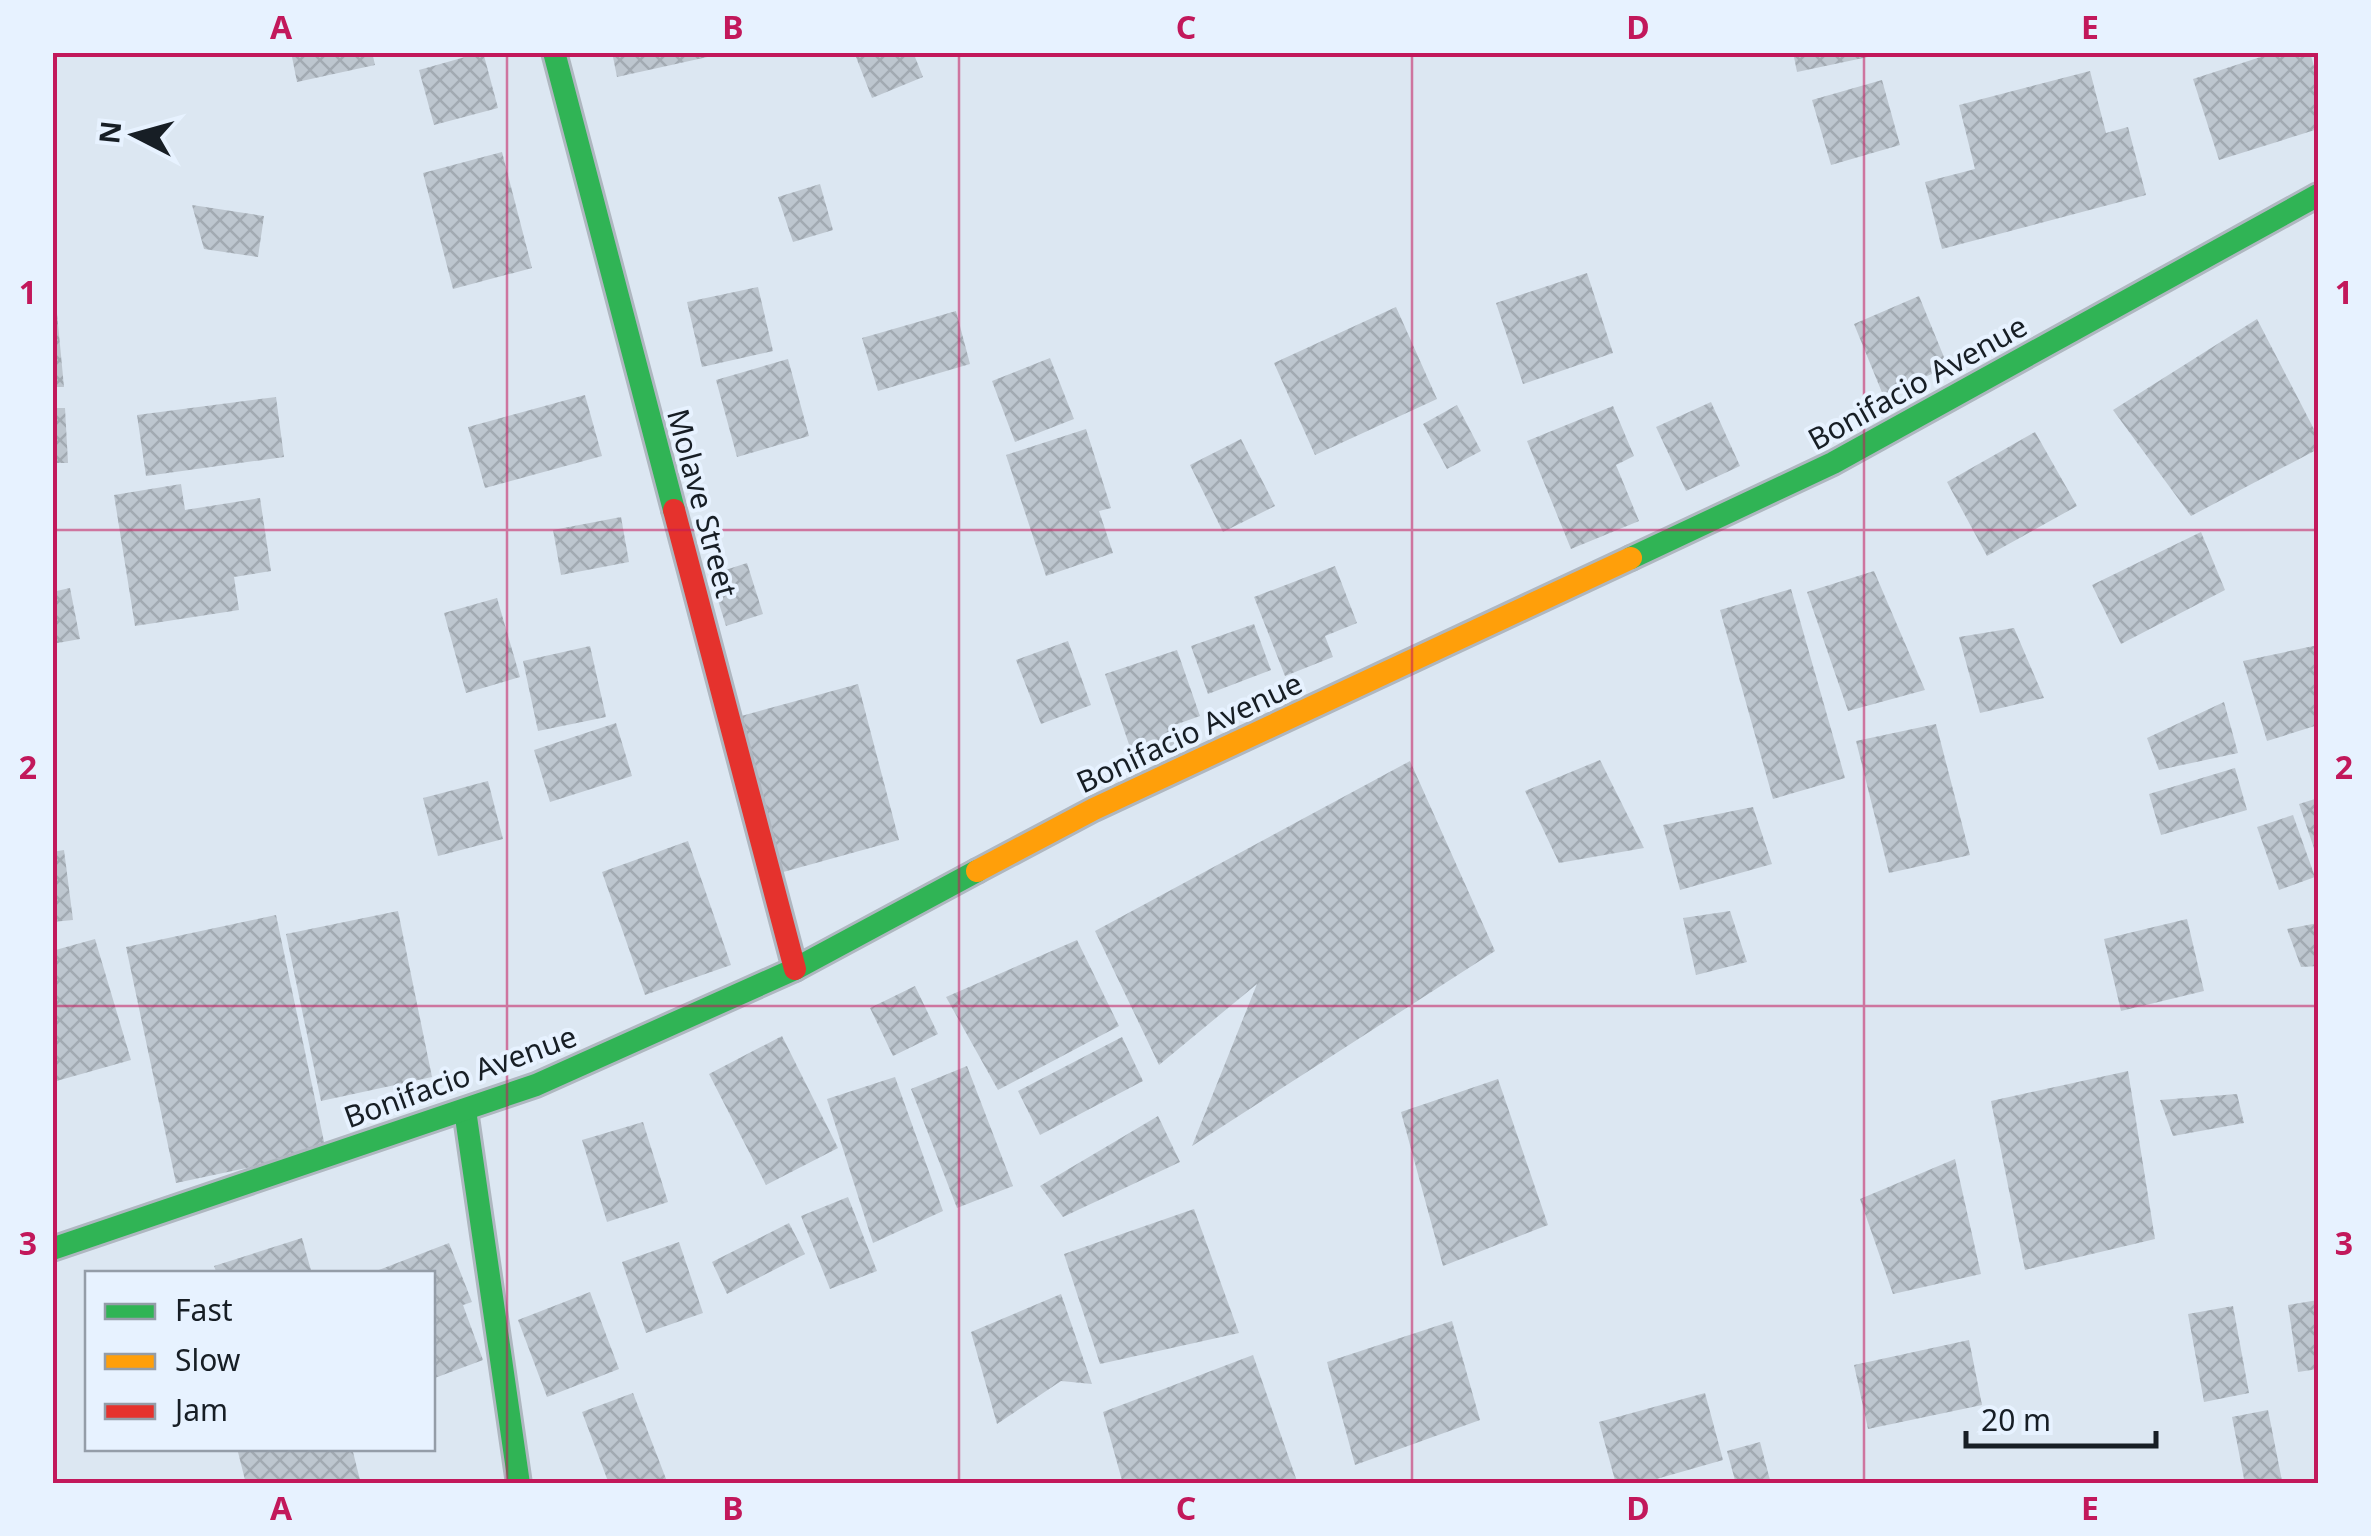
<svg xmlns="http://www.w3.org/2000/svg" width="2371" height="1536" font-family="'Noto Sans',sans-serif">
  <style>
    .building { fill: url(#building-cross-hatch) }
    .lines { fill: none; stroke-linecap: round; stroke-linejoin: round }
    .fast-casing { stroke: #afb7c0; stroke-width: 28 }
    .slow-casing { stroke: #afb7c0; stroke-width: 28 }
    .jam-casing { stroke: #afb7c0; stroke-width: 28 }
    .fast { stroke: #30b455; stroke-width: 22 }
    .slow { stroke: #ff9f0a; stroke-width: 22 }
    .jam { stroke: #e5322d; stroke-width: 22 }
    .grid { fill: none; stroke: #c2185b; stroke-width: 2.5; stroke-opacity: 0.55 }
    .labels { text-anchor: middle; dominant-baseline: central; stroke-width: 8; stroke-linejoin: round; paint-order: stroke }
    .street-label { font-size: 30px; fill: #171e25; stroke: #e7f2ff }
    .neatline { fill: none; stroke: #c2185b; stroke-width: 4 }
    .grid-label { font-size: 32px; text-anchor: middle; font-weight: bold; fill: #c2185b }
  </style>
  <defs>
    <pattern id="building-cross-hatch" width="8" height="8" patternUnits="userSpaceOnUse" patternTransform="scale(2.5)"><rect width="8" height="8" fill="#bdc6cf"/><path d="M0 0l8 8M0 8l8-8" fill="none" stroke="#a2aab2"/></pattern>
  </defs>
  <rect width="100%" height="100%" fill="#dce7f2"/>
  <!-- building -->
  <g class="building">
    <path d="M291 52H372L375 65 297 82Z"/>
    <path d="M483 52 498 108 434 125 419 70Z"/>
    <path d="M612 52H720L721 54 617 77Z"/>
    <path d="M854 52H913L923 77 872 98Z"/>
    <path d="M1793 52H1881L1882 54 1797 72Z"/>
    <path d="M2276 52H2310L2318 81V129L2219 160 2193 79Z"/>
    <path d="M2090 71 2106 133 2128 127 2146 195 1942 249 1925 182 1975 169 1959 105Z"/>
    <path d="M1882 80 1900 145 1831 165 1812 100Z"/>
    <path d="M502 152 532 268 453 289 423 173Z"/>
    <path d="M820 184 833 230 793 242 778 197Z"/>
    <path d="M192 205 264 216 258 257 204 249Z"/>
    <path d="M52 261 64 387H52Z"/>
    <path d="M1587 273 1613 353 1523 384 1496 303Z"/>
    <path d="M758 287 773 351 702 367 687 302Z"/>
    <path d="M1919 296 1948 367 1883 395 1854 324Z"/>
    <path d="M1396 307 1437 399 1315 455 1274 363Z"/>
    <path d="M956 311 970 364 878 391 862 338Z"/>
    <path d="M2257 319 2318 437V449L2191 516 2113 410Z"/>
    <path d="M1050 358 1074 419 1015 442 992 381Z"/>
    <path d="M788 359 809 436 737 457 716 380Z"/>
    <path d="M585 395 602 456 485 488 468 427Z"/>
    <path d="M276 397 284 457 146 476 137 415Z"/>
    <path d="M1711 402 1740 466 1686 491 1656 427Z"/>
    <path d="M1457 405 1481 451 1447 469 1423 424Z"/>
    <path d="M1613 406 1634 456 1616 465 1639 521 1571 549 1527 441Z"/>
    <path d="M52 408H65L68 463H52Z"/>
    <path d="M1086 429 1111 508 1099 511 1113 553 1046 576 1006 455Z"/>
    <path d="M2035 432 2077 506 1987 556 1947 482Z"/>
    <path d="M1241 439 1275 506 1223 532 1190 465Z"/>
    <path d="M181 484 185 510 260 498 271 571 234 577 239 610 135 626 114 495Z"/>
    <path d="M621 517 629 562 561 575 553 530Z"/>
    <path d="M2201 532 2225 590 2121 644 2092 585Z"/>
    <path d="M747 563 763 614 726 626 710 575Z"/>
    <path d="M1335 566 1357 623 1325 636 1333 657 1285 676 1254 597Z"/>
    <path d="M1874 571 1925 690 1848 711 1807 592Z"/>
    <path d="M70 588 80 639 52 644V592Z"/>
    <path d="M1791 589 1845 778 1773 799 1720 610Z"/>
    <path d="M497 598 520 677 466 693 444 613Z"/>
    <path d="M1254 624 1271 670 1208 694 1191 646Z"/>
    <path d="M2014 628 2044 698 1980 713 1959 637Z"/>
    <path d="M1068 641 1091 705 1041 724 1016 660Z"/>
    <path d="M2318 645V725L2267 741 2243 661Z"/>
    <path d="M590 646 606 717 538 731 523 661Z"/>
    <path d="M1177 650 1200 716 1169 727 1177 751 1136 765 1105 674Z"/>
    <path d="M858 684 899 840 776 874 734 718Z"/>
    <path d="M2224 702 2238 753 2159 770 2147 738Z"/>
    <path d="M616 723 632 776 550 802 534 750Z"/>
    <path d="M1936 724 1970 855 1889 873 1856 741Z"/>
    <path d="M1600 760 1644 848 1559 863 1525 791Z"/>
    <path d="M1410 761 1495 951 1192 1146 1257 984 1159 1065 1095 931Z"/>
    <path d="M2235 768 2247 810 2161 835 2149 794Z"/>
    <path d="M488 781 503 839 438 856 423 798Z"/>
    <path d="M2318 798V860L2299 804Z"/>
    <path d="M1753 807 1772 864 1680 890 1663 825Z"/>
    <path d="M2293 815 2315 877 2279 890 2257 827Z"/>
    <path d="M688 841 731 965 645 995 602 872Z"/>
    <path d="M64 850 73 920 52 922V852Z"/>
    <path d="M398 911 432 1077 321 1101 286 934Z"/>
    <path d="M1730 911 1747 962 1696 975 1683 918Z"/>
    <path d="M276 915 326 1151 176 1183 126 947Z"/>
    <path d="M2187 919 2204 991 2121 1011 2104 939Z"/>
    <path d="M2318 923V966L2301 967 2287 929Z"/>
    <path d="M95 939 131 1060 53 1082 52 951Z"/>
    <path d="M1077 940 1119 1026 998 1090 946 997Z"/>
    <path d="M915 986 938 1034 893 1056 870 1008Z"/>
    <path d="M782 1036 838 1148 766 1185 709 1074Z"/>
    <path d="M1122 1037 1143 1081 1040 1135 1018 1091Z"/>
    <path d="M967 1066 1013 1186 957 1208 911 1089Z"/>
    <path d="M2128 1071 2155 1239 2025 1270 1991 1101Z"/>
    <path d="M895 1077 943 1211 873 1243 827 1099Z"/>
    <path d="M1498 1079 1548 1225 1443 1266 1401 1112Z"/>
    <path d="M2237 1094 2244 1123 2173 1136 2160 1100Z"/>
    <path d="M1158 1116 1180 1162 1063 1217 1040 1186Z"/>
    <path d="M643 1122 668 1202 607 1222 582 1140Z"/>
    <path d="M1955 1159 1981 1274 1893 1294 1860 1199Z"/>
    <path d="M848 1197 877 1271 830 1289 801 1216Z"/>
    <path d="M1194 1209 1239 1333 1100 1364 1064 1254Z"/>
    <path d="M789 1223 805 1254 727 1294 712 1262Z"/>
    <path d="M302 1238 312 1274H217L214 1266Z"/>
    <path d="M679 1242 703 1313 646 1333 622 1262Z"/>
    <path d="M449 1243 472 1302 463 1305 483 1360 432 1379V1274L371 1273Z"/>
    <path d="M590 1292 619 1369 547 1397 518 1320Z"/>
    <path d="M1061 1294 1092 1384 1061 1381 997 1424 971 1332Z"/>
    <path d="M2318 1300V1369L2298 1372 2288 1305Z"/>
    <path d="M2233 1306 2249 1393 2204 1402 2188 1314Z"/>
    <path d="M1452 1321 1480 1420 1355 1465 1327 1362Z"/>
    <path d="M1969 1340 1982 1405 1868 1429 1854 1365Z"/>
    <path d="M1253 1355 1298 1484H1123L1103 1412Z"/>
    <path d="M633 1393 668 1484H609L582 1412Z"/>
    <path d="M1705 1393 1723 1460 1653 1480 1655 1484H1616L1599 1422Z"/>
    <path d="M2268 1410 2282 1481 2245 1484 2232 1417Z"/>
    <path d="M1760 1442 1771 1484H1736L1727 1451Z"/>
    <path d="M237 1448H352L361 1484H246Z"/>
  </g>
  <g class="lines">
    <!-- fast casing -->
    <g class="fast-casing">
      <g id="fast">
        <path d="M554 52 674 510"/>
        <path d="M1631 558 1833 463 2318 195"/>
        <path d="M465 1110 519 1484"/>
        <path d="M52 1249 536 1085 795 969 977 871"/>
      </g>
    </g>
    <!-- slow casing -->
    <g class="slow-casing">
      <path id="slow" d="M977 871 1094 809 1631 558"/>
    </g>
    <!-- jam casing -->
    <g class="jam-casing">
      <path id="jam" d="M674 510 795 969"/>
    </g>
    <!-- fast -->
    <use href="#fast" class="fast"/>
    <!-- slow -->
    <use href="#slow" class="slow"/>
    <!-- jam -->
    <use href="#jam" class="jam"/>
  </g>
  <!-- grid -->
  <path class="grid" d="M507 52V1484M959 52V1484M1412 52V1484M1864 52V1484M52 530H2318M52 1006H2318"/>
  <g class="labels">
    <!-- street labels -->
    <g class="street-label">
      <text transform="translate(1917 382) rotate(-29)">Bonifacio Avenue</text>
      <text transform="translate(703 503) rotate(75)">Molave Street</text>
      <text transform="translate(1189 732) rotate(-25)">Bonifacio Avenue</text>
      <text transform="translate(460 1076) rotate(-20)">Bonifacio Avenue</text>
    </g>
  </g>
  <!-- border -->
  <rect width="2371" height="1536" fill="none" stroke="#e7f2ff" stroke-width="110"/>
  <!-- legend -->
  <rect x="85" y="1271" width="350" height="180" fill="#e7f2ff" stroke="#949da8" stroke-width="2.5"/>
  <rect x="105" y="1304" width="50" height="15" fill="#30b455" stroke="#949da8" stroke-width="2.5"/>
  <text x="175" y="1321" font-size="30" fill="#171e25">Fast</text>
  <rect x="105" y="1354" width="50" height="15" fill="#ff9f0a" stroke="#949da8" stroke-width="2.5"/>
  <text x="175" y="1371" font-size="30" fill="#171e25">Slow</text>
  <rect x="105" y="1404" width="50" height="15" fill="#e5322d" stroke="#949da8" stroke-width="2.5"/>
  <text x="175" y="1421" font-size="30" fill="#171e25">Jam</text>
  <!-- north arrow -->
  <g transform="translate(135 135) rotate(276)" stroke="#e7f2ff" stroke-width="8" paint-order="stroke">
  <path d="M0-8L18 38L0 25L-18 38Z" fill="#171e25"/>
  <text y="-15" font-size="28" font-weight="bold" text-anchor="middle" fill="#171e25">N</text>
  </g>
  <!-- scale -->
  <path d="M1966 1431v15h190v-15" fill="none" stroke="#171e25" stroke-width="5"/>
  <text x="1981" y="1431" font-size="30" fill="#171e25" stroke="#e7f2ff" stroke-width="8" paint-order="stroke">20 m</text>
  <rect x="55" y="55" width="2261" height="1426" class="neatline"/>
  <g class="grid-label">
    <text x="281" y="39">A</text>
    <text x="733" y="39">B</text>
    <text x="1186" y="39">C</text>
    <text x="1638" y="39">D</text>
    <text x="2090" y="39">E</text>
    <text x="28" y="304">1</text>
    <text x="2344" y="304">1</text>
    <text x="28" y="779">2</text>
    <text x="2344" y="779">2</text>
    <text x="28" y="1255">3</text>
    <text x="2344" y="1255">3</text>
    <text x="281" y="1520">A</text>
    <text x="733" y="1520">B</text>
    <text x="1186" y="1520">C</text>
    <text x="1638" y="1520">D</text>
    <text x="2090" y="1520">E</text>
  </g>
</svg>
